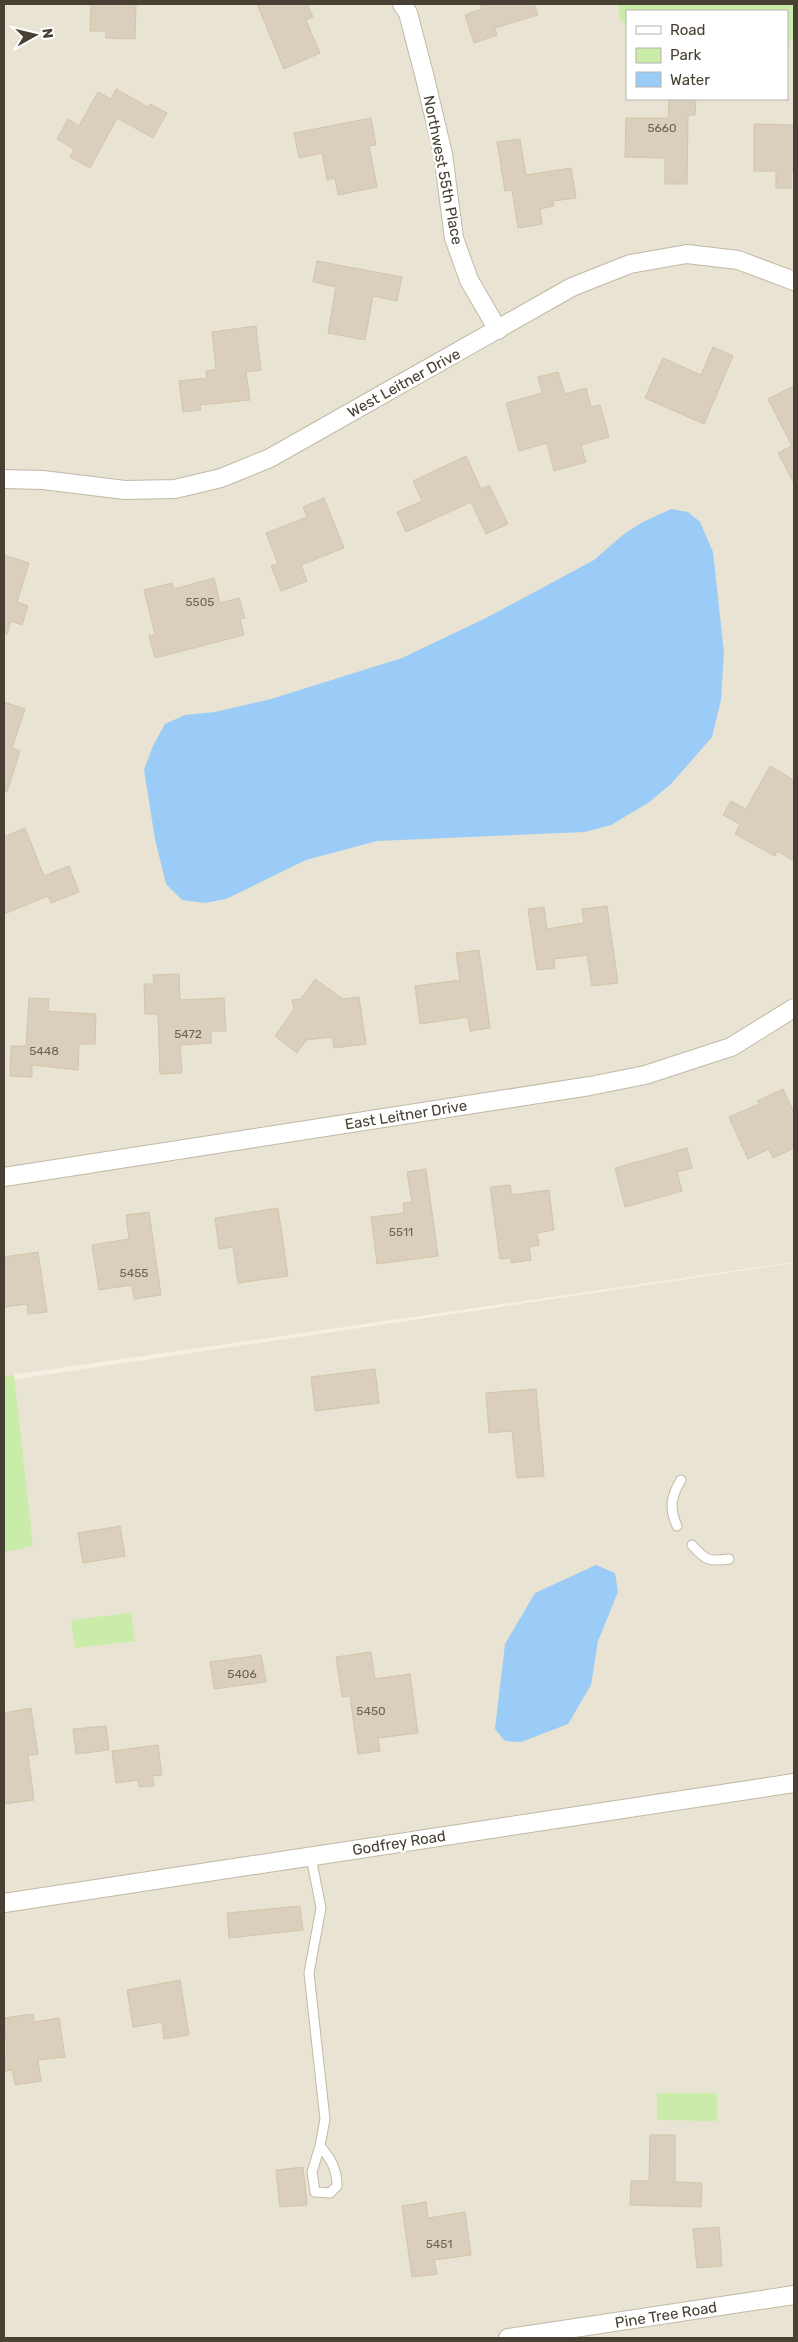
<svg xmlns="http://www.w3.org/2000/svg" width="798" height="2342" font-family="Rubik,sans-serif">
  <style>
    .residential { fill: #e8e3d2; fill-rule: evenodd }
    .green { fill: #caeca9 }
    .water { fill: #9accf7 }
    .building { fill: #dacfbc; stroke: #d2c5ab }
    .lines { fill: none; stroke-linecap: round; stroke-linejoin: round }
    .service-casing { stroke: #c0b9a6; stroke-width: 11 }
    .minor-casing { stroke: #c0b9a6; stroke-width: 20 }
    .service { stroke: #fff; stroke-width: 9 }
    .minor { stroke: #fff; stroke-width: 18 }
    .labels { text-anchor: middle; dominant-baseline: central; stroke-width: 5; stroke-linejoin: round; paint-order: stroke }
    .number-label { font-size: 12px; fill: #6c6455 }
    .street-label { font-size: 15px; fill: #474033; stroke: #fff }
  </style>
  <rect width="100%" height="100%" fill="#f4f0e4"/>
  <!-- residential -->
  <g class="residential">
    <path d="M4 4H794V1262L4 1376ZM627 11H787V99H627Z"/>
    <path d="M794 1263V2338H4V1381Z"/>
  </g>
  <!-- green -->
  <g class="green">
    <path d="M618 4H794V37L787 45V11H627V24L621 22Z"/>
    <path d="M14 1375 33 1546 4 1552V1376Z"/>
    <path d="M131 1613 135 1641 75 1648 71 1620Z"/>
    <path d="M657 2093H717V2121L657 2120Z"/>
  </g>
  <!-- water -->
  <g class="water">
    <path d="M671 509 688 512 700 522 713 552 724 653 721 700 712 737 671 784 648 803 611 825 585 832 377 841 306 860 226 899 205 903 182 900 166 884 155 839 144 770 153 746 165 724 185 715 215 712 271 699 402 658 486 618 594 560 624 534 643 522Z"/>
    <path d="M596 1565 615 1573 618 1592 598 1641 591 1685 568 1724 521 1742 505 1741 495 1729 505 1644 535 1593Z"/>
  </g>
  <!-- building -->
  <g class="building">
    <path d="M91 4H136L135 39 106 38V31H90Z"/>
    <path d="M257 4H307L313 17 306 20 320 53 284 69Z"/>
    <path d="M480 4H534L538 15 495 28 497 35 474 43 465 15 482 9Z"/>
    <path d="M116 89 148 107 150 104 167 113 153 138 117 118 90 168 70 157 74 149 57 139 68 119 79 126 98 92 111 99Z"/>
    <path d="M669 99H696L695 115H688L687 184H665V158L625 157 626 118H668Z"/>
    <path d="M371 118 376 145 369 146 377 187 338 195 335 178 327 180 322 153 299 158 294 133Z"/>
    <path d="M754 124 794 125V172H791V188H776V171H754Z"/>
    <path d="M520 139 526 175 571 168 576 198 553 201 554 206 540 209 542 224 518 228 512 190 505 191 497 142Z"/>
    <path d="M317 261 402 277 397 301 373 296 365 340 328 333 336 287 313 282Z"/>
    <path d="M256 326 261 370 246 372 250 400 200 405 201 410 183 412 179 381 207 378 206 371 216 370 212 332Z"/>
    <path d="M713 347 733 356 704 424 645 398 663 358 701 375Z"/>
    <path d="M558 372 565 394 586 388 591 407 600 405 609 437 581 445 586 462 554 471 547 443 519 451 506 403 542 393 538 377Z"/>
    <path d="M794 386V483L778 453 792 446 768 399Z"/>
    <path d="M466 456 481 489 489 485 508 524 486 534 471 502 406 532 397 512 422 501 413 481Z"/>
    <path d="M324 498 344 548 301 565 307 581 281 591 271 566 278 564 266 533 307 517 303 507Z"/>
    <path d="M4 555 29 563 17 602 28 606 22 625 11 621 7 634 4 633Z"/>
    <path d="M214 578 220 603 239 598 245 618 240 619 244 635 155 658 149 636 155 634 144 590 172 583 174 589Z"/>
    <path d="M4 702 25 709 12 748 20 751 7 792 4 791Z"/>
    <path d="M770 766 794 780V861L777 851 775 856 735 834 740 824 723 815 731 801 746 809Z"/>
    <path d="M25 828 44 876 69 866 79 892 51 903 48 896 4 914V837Z"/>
    <path d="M607 906 618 983 592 986 587 955 554 959 555 968 537 970 528 909 544 907 547 929 584 923 582 909Z"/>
    <path d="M479 950 490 1028 470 1031 468 1017 420 1024 415 986 460 980 456 953Z"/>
    <path d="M179 974 180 1000 224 998 226 1031H211V1043L180 1045 182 1073 160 1074 158 1014H145L144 984H154L153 975Z"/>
    <path d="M315 979 343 999 359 997 366 1044 334 1048 332 1037 306 1040 297 1053 275 1036 294 1009 292 1000 301 999Z"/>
    <path d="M29 998 49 999 48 1011 96 1014 95 1044H79L78 1070 32 1065V1077L10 1076 11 1046H26Z"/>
    <path d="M783 1089 794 1113V1148L773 1158 769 1149 748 1159 729 1117 759 1104 757 1101Z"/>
    <path d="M687 1148 692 1168 677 1172 682 1191 625 1207 615 1168Z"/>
    <path d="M426 1169 438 1256 377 1264 371 1217 404 1213 403 1203 412 1202 407 1172Z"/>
    <path d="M510 1185 512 1195 549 1190 554 1230 537 1233 539 1245 529 1247 531 1260 511 1263V1258L500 1259 490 1187Z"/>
    <path d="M278 1208 288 1276 238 1283 233 1247 219 1249 215 1218Z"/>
    <path d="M149 1212 161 1295 134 1299 132 1285 99 1290 92 1245 129 1239 126 1215Z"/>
    <path d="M38 1252 47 1312 28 1314 27 1304 4 1307V1257Z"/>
    <path d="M375 1369 379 1403 315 1411 311 1377Z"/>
    <path d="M536 1389 544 1476 517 1478 512 1431 489 1433 486 1393Z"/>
    <path d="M120 1526 125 1556 83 1563 78 1533Z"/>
    <path d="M371 1652 375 1679 410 1674 418 1733 378 1738 380 1751 358 1754 350 1696 342 1697 336 1657Z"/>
    <path d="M261 1655 266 1682 214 1689 210 1662Z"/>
    <path d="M31 1708 38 1754 28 1755 34 1800 4 1804V1713Z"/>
    <path d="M106 1726 109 1750 76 1754 73 1729Z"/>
    <path d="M158 1745 162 1775 152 1776 154 1786 139 1787 138 1780 116 1783 112 1751Z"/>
    <path d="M300 1906 303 1930 229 1938 227 1913Z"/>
    <path d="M180 1980 189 2035 164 2039 162 2022 133 2027 127 1990Z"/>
    <path d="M33 2014 34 2022 59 2018 65 2057 38 2060 41 2081 15 2085 12 2070 4 2071V2055H7L4 2018Z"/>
    <path d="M650 2135H675V2182L702 2183 701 2207 630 2205 631 2181H649Z"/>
    <path d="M303 2167 307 2205 280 2207 276 2170Z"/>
    <path d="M426 2202 428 2218 465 2212 471 2255 434 2260 437 2274 412 2277 402 2206Z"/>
    <path d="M719 2227 722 2266 697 2268 693 2229Z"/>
  </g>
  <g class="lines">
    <!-- service casing -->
    <g class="service-casing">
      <g id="service">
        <path d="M677 1526C669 1508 671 1496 681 1480"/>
        <path d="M692 1545C705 1560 709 1562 729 1559"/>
        <path d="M311 1857 321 1908 309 1973 325 2119 320 2146 312 2172 315 2192 330 2193 337 2186C337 2169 331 2159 320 2146"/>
      </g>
    </g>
    <!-- minor casing -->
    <g class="minor-casing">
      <g id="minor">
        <path d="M402 4 408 13 425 78 443 154 454 238 469 280 498 330"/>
        <path d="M4 479 43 480 125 490 175 489 221 478 270 458 572 287 630 264 687 254 738 260 794 281"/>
        <path d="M4 1177 590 1086 645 1075 731 1047 794 1008"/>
        <path d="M4 1903 794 1783"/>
        <path d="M508 2338 794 2295"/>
      </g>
    </g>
    <!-- service -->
    <use href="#service" class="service"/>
    <!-- minor -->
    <use href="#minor" class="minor"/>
  </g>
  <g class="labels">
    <!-- number labels -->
    <g class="number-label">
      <text x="662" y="128">5660</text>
      <text x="200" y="602">5505</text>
      <text x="188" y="1034">5472</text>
      <text x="44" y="1051">5448</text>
      <text x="401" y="1232">5511</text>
      <text x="134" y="1273">5455</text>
      <text x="242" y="1674">5406</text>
      <text x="371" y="1711">5450</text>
      <text x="439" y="2244">5451</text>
    </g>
    <!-- street labels -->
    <g class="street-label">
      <text transform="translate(443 170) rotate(79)">Northwest 55th Place</text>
      <text transform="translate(404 383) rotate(-29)">West Leitner Drive</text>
      <text transform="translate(406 1115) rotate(-9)">East Leitner Drive</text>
      <text transform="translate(399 1843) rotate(-9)">Godfrey Road</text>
      <text transform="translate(666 2315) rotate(-9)">Pine Tree Road</text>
    </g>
  </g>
  <!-- border -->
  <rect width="798" height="2342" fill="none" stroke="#474033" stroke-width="10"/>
  <!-- legend -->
  <rect x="626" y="10" width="162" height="90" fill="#ffffff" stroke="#b5b3ad"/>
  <rect x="636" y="26" width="25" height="8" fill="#ffffff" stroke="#b5b3ad"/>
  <text x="670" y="35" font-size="15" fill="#474033">Road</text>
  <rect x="636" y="48" width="25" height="15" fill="#caeca9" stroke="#b5b3ad"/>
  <text x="670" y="60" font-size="15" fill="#474033">Park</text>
  <rect x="636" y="72" width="25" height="15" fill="#9accf7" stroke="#b5b3ad"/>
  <text x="670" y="85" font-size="15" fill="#474033">Water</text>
  <!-- north arrow -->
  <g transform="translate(35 35) rotate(82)" stroke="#ffffff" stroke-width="4" paint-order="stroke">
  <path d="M0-4L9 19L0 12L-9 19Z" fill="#474033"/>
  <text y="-8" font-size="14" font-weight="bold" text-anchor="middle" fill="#474033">N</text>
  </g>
</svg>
